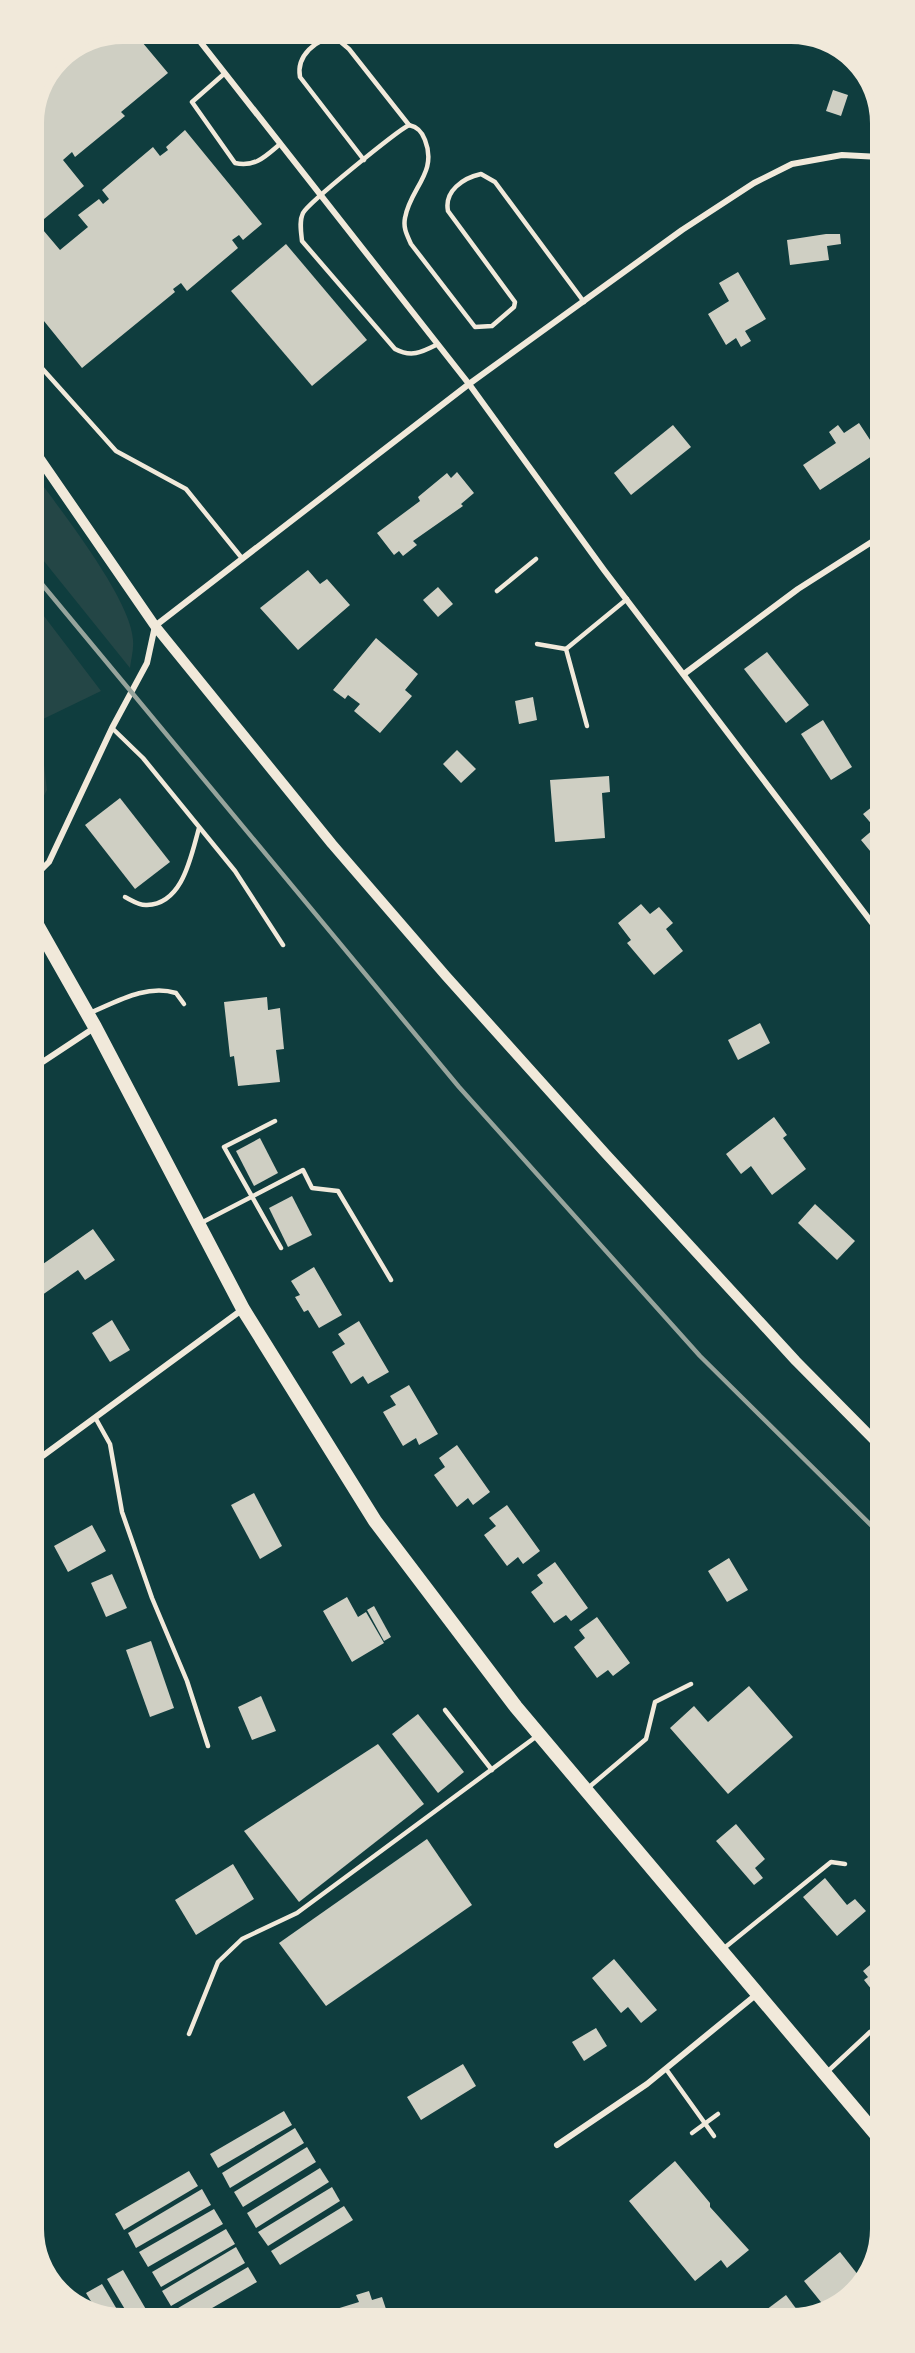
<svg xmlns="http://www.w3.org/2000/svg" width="915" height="2353" font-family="Poppins,sans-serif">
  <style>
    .green { fill: #244646 }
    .building { fill: #cfcfc3 }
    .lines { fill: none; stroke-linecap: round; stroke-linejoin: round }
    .service { stroke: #f1e9da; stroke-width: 4.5 }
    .minor { stroke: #f1e9da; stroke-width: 6 }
    .tertiary { stroke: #f1e9da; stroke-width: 10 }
    .primary { stroke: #f1e9da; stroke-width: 14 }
    .rail { stroke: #97a49c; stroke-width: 4.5 }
    .rim { fill: none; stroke: #f1e9da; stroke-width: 8 }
  </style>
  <rect width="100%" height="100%" fill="#0f3d3e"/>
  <!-- green -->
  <g class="green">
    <path d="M31 469C57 506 131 598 133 640 134 649 131 659 130 668L31 545Z"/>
    <path d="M31 599 101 691 39 721 47 790 32 818Z"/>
  </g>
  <!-- building -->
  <g class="building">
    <path d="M124 30H132L168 73 121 112 125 116 75 157 72 152 63 160 84 186 38 224 60 250 88 227 78 215 99 199 103 204 109 199 102 190 153 147 160 156 168 150 166 147 185 130 262 224 243 240 239 235 232 240 238 248 187 291 181 283 173 289 175 292 82 368 31 305V274L35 270 31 265 30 118 47 80 84 50 82 47Z"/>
    <path d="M225 30H251L235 43Z"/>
    <path d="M833 90 848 95 841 116 826 111Z"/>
    <path d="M826 234H840L841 244 827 246 829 260 790 265 787 240Z"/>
    <path d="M286 244 367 340 312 386 231 291Z"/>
    <path d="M738 272 766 319 745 331 751 341 741 347 736 338 726 345 708 314 729 301 719 283Z"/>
    <path d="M859 423 878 452 820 490 803 465 836 443 829 432 838 425 844 433Z"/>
    <path d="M673 425 691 447 631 495 614 473Z"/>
    <path d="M457 472 474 493 461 504 463 506 413 541 417 545 403 556 399 551 394 555 377 533 420 501 418 497 447 473 451 478Z"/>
    <path d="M308 570 320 584 327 579 350 605 298 650 260 608Z"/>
    <path d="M438 587 453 604 438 617 423 600Z"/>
    <path d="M376 638 418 674 405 690 412 696 380 733 354 711 360 704 348 695 345 699 333 690Z"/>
    <path d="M767 652 809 705 786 723 744 669Z"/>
    <path d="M533 697 537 720 519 724 515 701Z"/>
    <path d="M823 720 852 767 831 780 801 734Z"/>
    <path d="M457 750 476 769 461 783 443 764Z"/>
    <path d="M609 776 610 792 602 793 605 838 555 842 550 780Z"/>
    <path d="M120 798 170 862 135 889 85 825Z"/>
    <path d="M882 799V851L875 857 861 840 875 828 863 814Z"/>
    <path d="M641 904 650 914 659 907 673 923 666 929 683 951 654 975 627 943 631 940 618 923Z"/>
    <path d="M267 997 268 1010 280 1008 284 1049 276 1050 280 1082 238 1086 234 1056 230 1057 224 1002Z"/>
    <path d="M760 1023 770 1043 738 1060 728 1040Z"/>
    <path d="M774 1117 787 1135 783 1138 806 1169 772 1195 751 1166 741 1174 726 1154Z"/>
    <path d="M260 1138 278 1173 254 1186 236 1151Z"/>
    <path d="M292 1196 312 1235 288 1247 269 1208Z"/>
    <path d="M815 1204 855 1241 837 1260 798 1223Z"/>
    <path d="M93 1229 115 1260 85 1280 78 1270 35 1300 33 1271Z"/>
    <path d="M314 1267 342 1315 319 1328 308 1310 304 1312 295 1297 300 1295 291 1281Z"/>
    <path d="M112 1320 130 1350 110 1362 92 1333Z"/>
    <path d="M359 1321 389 1372 368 1384 363 1376 351 1384 332 1352 345 1344 338 1334Z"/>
    <path d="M409 1385 438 1434 419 1445 416 1438 403 1446 383 1412 396 1405 390 1396Z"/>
    <path d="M457 1445 490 1492 473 1505 468 1498 457 1507 434 1475 445 1467 439 1458Z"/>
    <path d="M254 1493 282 1546 260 1559 231 1505Z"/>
    <path d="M507 1505 540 1551 523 1564 518 1557 507 1566 484 1535 496 1526 489 1518Z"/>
    <path d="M92 1525 106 1551 68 1572 54 1546Z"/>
    <path d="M729 1558 748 1590 727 1602 708 1571Z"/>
    <path d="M555 1562 588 1608 571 1621 566 1615 554 1623 531 1592 543 1583 537 1575Z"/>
    <path d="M112 1574 127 1608 106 1617 91 1583Z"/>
    <path d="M347 1597 358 1617 366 1612 384 1643 352 1662 323 1611Z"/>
    <path d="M374 1606 391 1637 384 1641 367 1610Z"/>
    <path d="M597 1617 630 1663 613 1676 608 1670 597 1678 574 1647 585 1638 579 1630Z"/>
    <path d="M151 1641 174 1708 150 1717 126 1650Z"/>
    <path d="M749 1686 793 1737 728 1794 670 1728 694 1706 708 1722Z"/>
    <path d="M261 1696 276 1731 252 1740 238 1707Z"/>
    <path d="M418 1714 464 1772 438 1793 392 1734Z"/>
    <path d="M378 1744 424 1804 299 1902 244 1831Z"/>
    <path d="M736 1824 765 1859 755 1868 763 1878 754 1885 716 1841Z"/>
    <path d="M427 1839 472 1905 326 2006 279 1943Z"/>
    <path d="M233 1864 254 1899 196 1935 175 1900Z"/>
    <path d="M825 1878 847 1905 855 1899 866 1911 837 1936 803 1897Z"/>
    <path d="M883 1954 884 1956V1997L880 1992 876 1995 864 1980 868 1977 863 1971Z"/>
    <path d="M614 1959 657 2010 641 2023 628 2007 621 2013 592 1978Z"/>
    <path d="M596 2028 607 2046 584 2061 572 2042Z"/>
    <path d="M463 2064 476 2086 421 2120 407 2097Z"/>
    <path d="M284 2111 292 2125 218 2168 210 2154Z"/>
    <path d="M295 2128 304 2143 230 2188 222 2173Z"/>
    <path d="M307 2147 316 2162 243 2207 234 2192Z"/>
    <path d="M675 2161 710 2203V2207L749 2250 727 2268 721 2260 695 2281 629 2201Z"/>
    <path d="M320 2168 329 2182 256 2228 247 2213Z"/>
    <path d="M189 2171 198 2186 124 2230 115 2214Z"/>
    <path d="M332 2187 340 2201 268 2246 258 2232Z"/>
    <path d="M202 2189 211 2205 136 2248 128 2233Z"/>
    <path d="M344 2206 353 2220 280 2265 271 2251Z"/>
    <path d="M214 2209 223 2224 148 2267 139 2252Z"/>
    <path d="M226 2229 235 2244 161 2287 152 2272Z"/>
    <path d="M236 2247 245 2263 171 2306 162 2291Z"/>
    <path d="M840 2252 866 2285 829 2312 804 2281Z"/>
    <path d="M248 2267 257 2282 188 2322H180L173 2311Z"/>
    <path d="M123 2270 154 2323H133L107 2279Z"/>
    <path d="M102 2284 125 2323 100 2316 86 2293Z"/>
    <path d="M369 2291 372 2300 382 2297 390 2321H337L333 2310 359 2302 356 2295Z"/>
    <path d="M786 2295 803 2318 754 2319Z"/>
    <path d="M82 2299 91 2313 71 2305Z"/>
  </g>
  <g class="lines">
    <!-- service -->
    <g class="service">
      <path d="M225 73 192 102 235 163C255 168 267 155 280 144"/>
      <path d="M364 160 300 77C296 56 316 38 336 38L349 49 409 125"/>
      <path d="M438 344C422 352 412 358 395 349L302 241C301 231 299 221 303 213 309 202 396 132 409 125 418 127 422 132 425 140 438 173 410 188 405 218 403 228 407 235 411 244L475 327 492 326 514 307 515 302 448 211C444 191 463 178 481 174L495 182 584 302"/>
      <path d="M31 356 116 451 186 489 241 557"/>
      <path d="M497 591 536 559"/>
      <path d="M537 644 566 649"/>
      <path d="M587 726 566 649 627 599"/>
      <path d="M112 728 143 758 235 871 283 945"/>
      <path d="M125 897C131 900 140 906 147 905 183 904 191 856 199 828"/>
      <path d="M90 1013C118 1001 147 984 176 993L184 1004"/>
      <path d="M275 1121 224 1147 281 1248"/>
      <path d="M201 1223 303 1170 312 1188 338 1191 391 1280"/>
      <path d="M96 1419 110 1444 122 1512 152 1598 187 1681 208 1746"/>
      <path d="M445 1710 492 1770"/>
      <path d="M588 1788 646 1739 655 1702 691 1684"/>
      <path d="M723 1949 831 1862 845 1864"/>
      <path d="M189 2034 218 1962 242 1939 297 1913 537 1736"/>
      <path d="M666 2069 714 2136"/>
      <path d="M826 2073 870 2032"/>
      <path d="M692 2133 718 2114"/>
    </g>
    <!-- minor -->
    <g class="minor">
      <path d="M191 30 469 384 604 570 882 936"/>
      <path d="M684 674 798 589 881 536"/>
      <path d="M32 879 49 862 112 728 147 663 155 626 469 384 682 230 754 183 792 164 842 155 880 157"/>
      <path d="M32 1069 94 1028"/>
      <path d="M33 1463 243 1309"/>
      <path d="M557 2145 647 2084 757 1994"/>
    </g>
    <!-- tertiary -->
    <path class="tertiary" d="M31 446 155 626 332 844 446 976 605 1153 796 1361 883 1449"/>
    <!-- primary -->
    <path class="primary" d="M32 916 95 1027 243 1309 375 1521 516 1707 885 2145"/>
    <!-- rail -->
    <path class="rail" d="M31 571 459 1087 700 1356 883 1537"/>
  </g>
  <!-- crop -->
  <path d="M0 0H915V2353H0ZM123 40H791A83 83 0 0 1 874 123V2229A83 83 0 0 1 791 2312H123A83 83 0 0 1 40 2229V123A83 83 0 0 1 123 40Z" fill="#f1e9da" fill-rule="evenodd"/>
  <path class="rim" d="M123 40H791A83 83 0 0 1 874 123V2229A83 83 0 0 1 791 2312H123A83 83 0 0 1 40 2229V123A83 83 0 0 1 123 40Z"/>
</svg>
